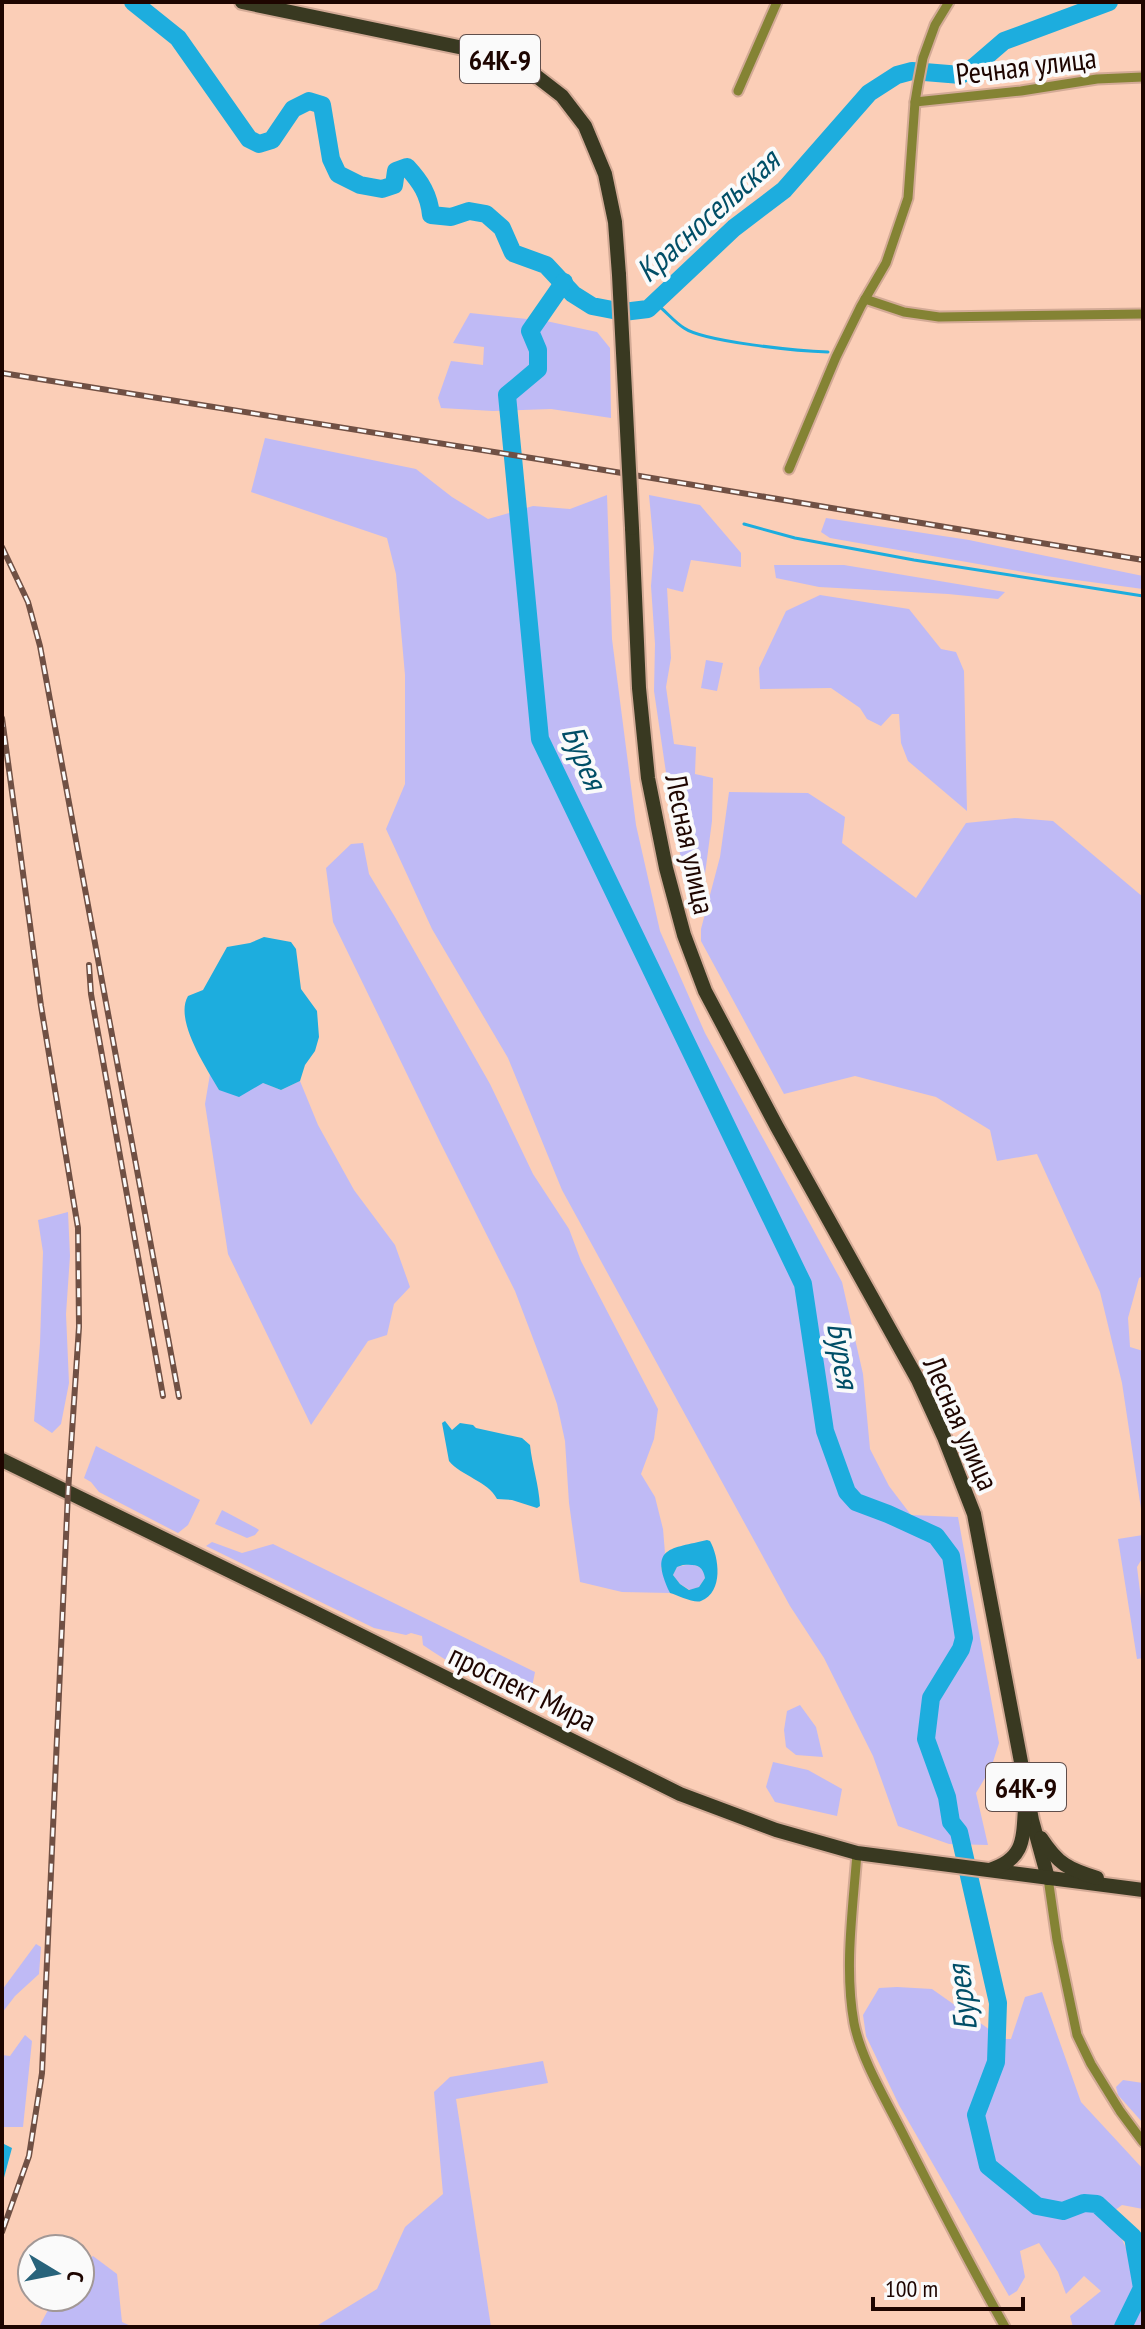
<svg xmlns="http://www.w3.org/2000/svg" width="1145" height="2329" font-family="'PT Sans Narrow',sans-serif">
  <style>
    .green { fill: #bfbaf5 }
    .water { fill: #1dadde; fill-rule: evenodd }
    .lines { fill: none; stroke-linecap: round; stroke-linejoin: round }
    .stream { stroke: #1dadde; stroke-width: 3 }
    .river { stroke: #1dadde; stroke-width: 18 }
    .minor-casing { stroke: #d3aa96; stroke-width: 13 }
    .primary-casing { stroke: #d3aa96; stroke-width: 18 }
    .minor { stroke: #848334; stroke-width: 9 }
    .primary { stroke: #393921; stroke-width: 14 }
    .rail-casing { stroke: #705044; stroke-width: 6 }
    .rail { stroke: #fafafa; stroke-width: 3; stroke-dasharray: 9; stroke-linecap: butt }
    .primary-bridge-casing { stroke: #d3aa96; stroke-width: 18; stroke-linecap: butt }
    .primary-bridge { stroke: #393921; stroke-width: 14 }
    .labels { text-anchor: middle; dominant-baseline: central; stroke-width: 8; stroke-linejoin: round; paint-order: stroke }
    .shield { fill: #fafafa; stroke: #604e4b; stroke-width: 2 }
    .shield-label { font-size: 28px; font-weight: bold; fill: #1e0500 }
    .street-label { font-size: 30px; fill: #1e0500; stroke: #fafafa }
    .water-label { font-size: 32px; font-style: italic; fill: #004e67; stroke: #fafafa }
  </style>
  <rect width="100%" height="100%" fill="#fbceb7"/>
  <!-- green -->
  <g class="green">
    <path d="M470 313 546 321 597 332 610 348 611 418 551 409 493 411 441 408 438 398 451 361 483 365 484 347 453 343Z"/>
    <path d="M265 438 416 469 452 497 488 519 533 506 570 509 607 495 612 639 636 825 660 931 705 1033 842 1282 863 1374 870 1449 889 1486 911 1515 958 1517 999 1743 991 1768 976 1793 988 1845 949 1844 898 1826 873 1756 824 1658 790 1606 562 1190 508 1058 432 929 386 829 405 784V675L396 574 387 538 251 492Z"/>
    <path d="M649 495 700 505 741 553V567L691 560 683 592 667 588 671 658 666 687 674 744 696 747 695 774 713 778 712 821 705 874 701 879H692L684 871 674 827 654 691 655 644 651 586 654 548Z"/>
    <path d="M826 518 969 540 1143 576V589L1046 576 830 538 821 532Z"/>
    <path d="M774 565H844L1005 592 998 599 948 594 819 587 776 578Z"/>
    <path d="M820 595 909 609 941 649 956 652 964 671 967 811 908 761 901 743 899 714H892L881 726 867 719 860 708 831 688 760 689 759 668 786 611Z"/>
    <path d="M706 660 723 663 717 691 701 688Z"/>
    <path d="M729 792 808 793 845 817 842 843 916 898 966 823 1015 818 1053 821 1143 897V1276L1139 1278 1128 1318 1130 1347 1143 1351V1522L1122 1383 1100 1292 1037 1154 997 1161 990 1130 936 1097 855 1076 784 1094 701 941V929L720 857Z"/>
    <path d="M363 843 369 874 395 917 490 1084 533 1174 569 1229 581 1261 658 1409 654 1439 641 1474 655 1497 663 1529 665 1553 661 1568 670 1593 622 1592 580 1582 569 1503 565 1441 557 1404 545 1370 515 1291 440 1142 333 922 326 868 351 844Z"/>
    <path d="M210 1074 219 1090 263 1083 281 1090 300 1081 318 1125 354 1190 395 1245 410 1287 394 1304 387 1335 368 1341 311 1425 228 1254 205 1104Z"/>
    <path d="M68 1212 70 1256 66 1314 69 1383 61 1424 52 1433 34 1421 40 1343 43 1252 38 1220Z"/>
    <path d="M96 1446 200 1500 188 1525 178 1533 99 1492 91 1482 84 1478Z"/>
    <path d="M222 1510 256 1528 259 1530 255 1535 247 1538 215 1524Z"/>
    <path d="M1143 1535V1557L1137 1567 1143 1616V1658L1137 1659 1118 1539Z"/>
    <path d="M212 1542 242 1553 273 1544 535 1672 530 1697C488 1686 458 1669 423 1645L422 1636 411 1633 406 1635 374 1628 206 1546Z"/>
    <path d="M690 1564C700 1566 703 1568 705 1578L699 1587 690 1590 680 1584 673 1575 677 1567Z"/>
    <path d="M800 1705 816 1727 823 1757 796 1755 786 1747 784 1730 787 1711Z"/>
    <path d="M773 1762 808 1770 842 1789 837 1816 775 1802 766 1787Z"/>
    <path d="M36 1944 41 1947 39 1974 15 1996 2 2013V1990Z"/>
    <path d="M897 1987 932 1989 1003 2039H1011L1025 1997 1042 1992 1081 2102 1143 2169V2209L1122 2205 1110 2214 1143 2284V2327H1073L1070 2316 1101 2291 1084 2276 1066 2294 1058 2272 1039 2243 1020 2251 1025 2277 1017 2291 1009 2296 899 2105 866 2036 863 2015 879 1988Z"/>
    <path d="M25 2035 32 2041 23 2127H2V2055L10 2056Z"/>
    <path d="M543 2061 548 2083 456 2099 491 2327H315L377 2289 405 2227 443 2194 434 2092 450 2077Z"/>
    <path d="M1123 2080 1143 2083V2123L1118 2095 1116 2087Z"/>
    <path d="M93 2256 117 2274 122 2322 133 2327H39L55 2297H80V2266Z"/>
  </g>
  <!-- water -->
  <g class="water">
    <path d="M264 937 291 942 296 949 301 989 317 1011 319 1037 315 1051 305 1065 300 1081 281 1090 263 1083 239 1097 219 1090C206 1067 174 1020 188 996L203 990 227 947 250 943Z"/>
    <path d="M445 1421 452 1430 460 1423 473 1425 476 1428 522 1438 530 1445C532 1465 539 1485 540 1506L537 1508 512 1500 497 1499C488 1481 461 1476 449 1461L442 1423Z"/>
    <path d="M707 1540 710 1541C719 1557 724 1592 701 1601 695 1604 677 1595 670 1593 648 1546 671 1549 707 1540ZM683 1565C695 1564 703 1565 705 1578L699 1587 689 1590 680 1584 673 1575 677 1567Z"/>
    <path d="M2 2143 12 2148 2 2185Z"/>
  </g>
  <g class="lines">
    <!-- stream -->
    <g class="stream">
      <path d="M655 303C665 310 673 321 684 328 704 342 799 351 828 352"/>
      <path d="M744 524 795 538 914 560 1143 596"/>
    </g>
    <!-- river -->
    <g class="river">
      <path d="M133 2 178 38 249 139 259 144 272 140 293 109 309 101 322 105 331 159 338 174 360 185 382 189 394 185 396 171 407 167C421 182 429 195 431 215L451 217 469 211 486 214 502 228 513 253 546 265 573 294 592 306 623 312 648 309 734 228 784 190 869 93 897 75 912 71 961 75 975 66 1004 41 1109 2"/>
      <path d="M564 282 530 331 538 350V369L507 395 540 739 803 1284 825 1431 847 1492 856 1502 888 1514 936 1536 951 1556 964 1638 961 1649 931 1698 926 1739 947 1797 951 1822 959 1832 998 2003 996 2062 976 2115 988 2166 1037 2206 1063 2211 1084 2203 1097 2204 1133 2237 1142 2288 1123 2327"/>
    </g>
    <!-- minor casing -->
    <g class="minor-casing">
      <g id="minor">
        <path d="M738 91 777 2"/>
        <path d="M915 102 1021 91 1097 79 1143 77"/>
        <path d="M865 299 904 312 939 317 1143 314"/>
        <path d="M789 469 836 357 861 306 886 263 908 198 915 102 918 84 923 58 935 25 949 2"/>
        <path d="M857 1853C853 1908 844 1968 854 2023 861 2059 886 2100 903 2134 936 2199 969 2263 1005 2327"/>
        <path d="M1048 1878 1057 1940 1077 2035 1091 2064 1120 2111 1143 2142"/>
      </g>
    </g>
    <!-- primary casing -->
    <g class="primary-casing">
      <g id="primary">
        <path d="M242 2 478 51 531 72 562 96 585 126 605 174 615 222 619 275"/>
        <path d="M632 528 639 688 648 778 666 868 684 935 705 991 777 1127 918 1380 944 1437 974 1514 1032 1820 1048 1878"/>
        <path d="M2 1460 310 1610 680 1794 776 1830 857 1853 1143 1890"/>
        <path d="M1041 1838C1058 1864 1068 1869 1097 1878"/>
        <path d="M990 1870C1024 1859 1023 1840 1025 1808"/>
      </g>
    </g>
    <!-- minor -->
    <use href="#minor" class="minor"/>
    <!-- primary -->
    <use href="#primary" class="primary"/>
    <!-- rail casing -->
    <g class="rail-casing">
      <g id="rail">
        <path d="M2 373 544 460 1143 560"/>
        <path d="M2 547 28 602 40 646 179 1397"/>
        <path d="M2 718 41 1006 78 1228 79 1327 68 1492 42 2073 29 2156 2 2232"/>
        <path d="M89 965 91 994 163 1396"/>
      </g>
    </g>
    <!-- rail -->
    <use href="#rail" class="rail"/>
    <!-- primary-bridge casing -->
    <g class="primary-bridge-casing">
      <path id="primary-bridge" d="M619 275 632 528"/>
    </g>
    <!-- primary-bridge -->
    <use href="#primary-bridge" class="primary-bridge"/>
  </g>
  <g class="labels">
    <!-- shield labels -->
    <g class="shield">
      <rect x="460" y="35" width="80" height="48" rx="6"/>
      <rect x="986" y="1763" width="80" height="48" rx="6"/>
    </g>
    <g class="shield-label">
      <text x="500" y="59">64К-9</text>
      <text x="1026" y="1787">64К-9</text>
    </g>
    <!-- street labels -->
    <g class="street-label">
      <text transform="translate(1026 65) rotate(-7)">Речная улица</text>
      <text transform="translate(691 844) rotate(78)">Лесная улица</text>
      <text transform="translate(962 1423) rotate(66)">Лесная улица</text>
      <text transform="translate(523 1687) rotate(26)">проспект Мира</text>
    </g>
    <!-- water labels -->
    <g class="water-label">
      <text transform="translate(707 215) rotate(-42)">Красносельская</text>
      <text transform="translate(585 757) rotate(67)">Бурея</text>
      <text transform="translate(844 1355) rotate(81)">Бурея</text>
      <text transform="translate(961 1998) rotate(-97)">Бурея</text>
    </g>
  </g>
  <!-- border -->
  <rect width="1145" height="2329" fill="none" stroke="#1e0500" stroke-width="8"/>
  <!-- north arrow -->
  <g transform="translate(56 2273) rotate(100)"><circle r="38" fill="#fafafa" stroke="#a29896" stroke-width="2"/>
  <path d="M0-6L14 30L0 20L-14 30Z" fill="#28637b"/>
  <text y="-12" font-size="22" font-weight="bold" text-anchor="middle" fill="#1e0500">С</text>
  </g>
  <!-- scale -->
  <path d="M873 2297v12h150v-12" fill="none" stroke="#1e0500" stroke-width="4"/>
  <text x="885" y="2297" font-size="24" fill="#1e0500" stroke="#fafafa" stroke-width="6" paint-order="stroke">100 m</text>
</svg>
